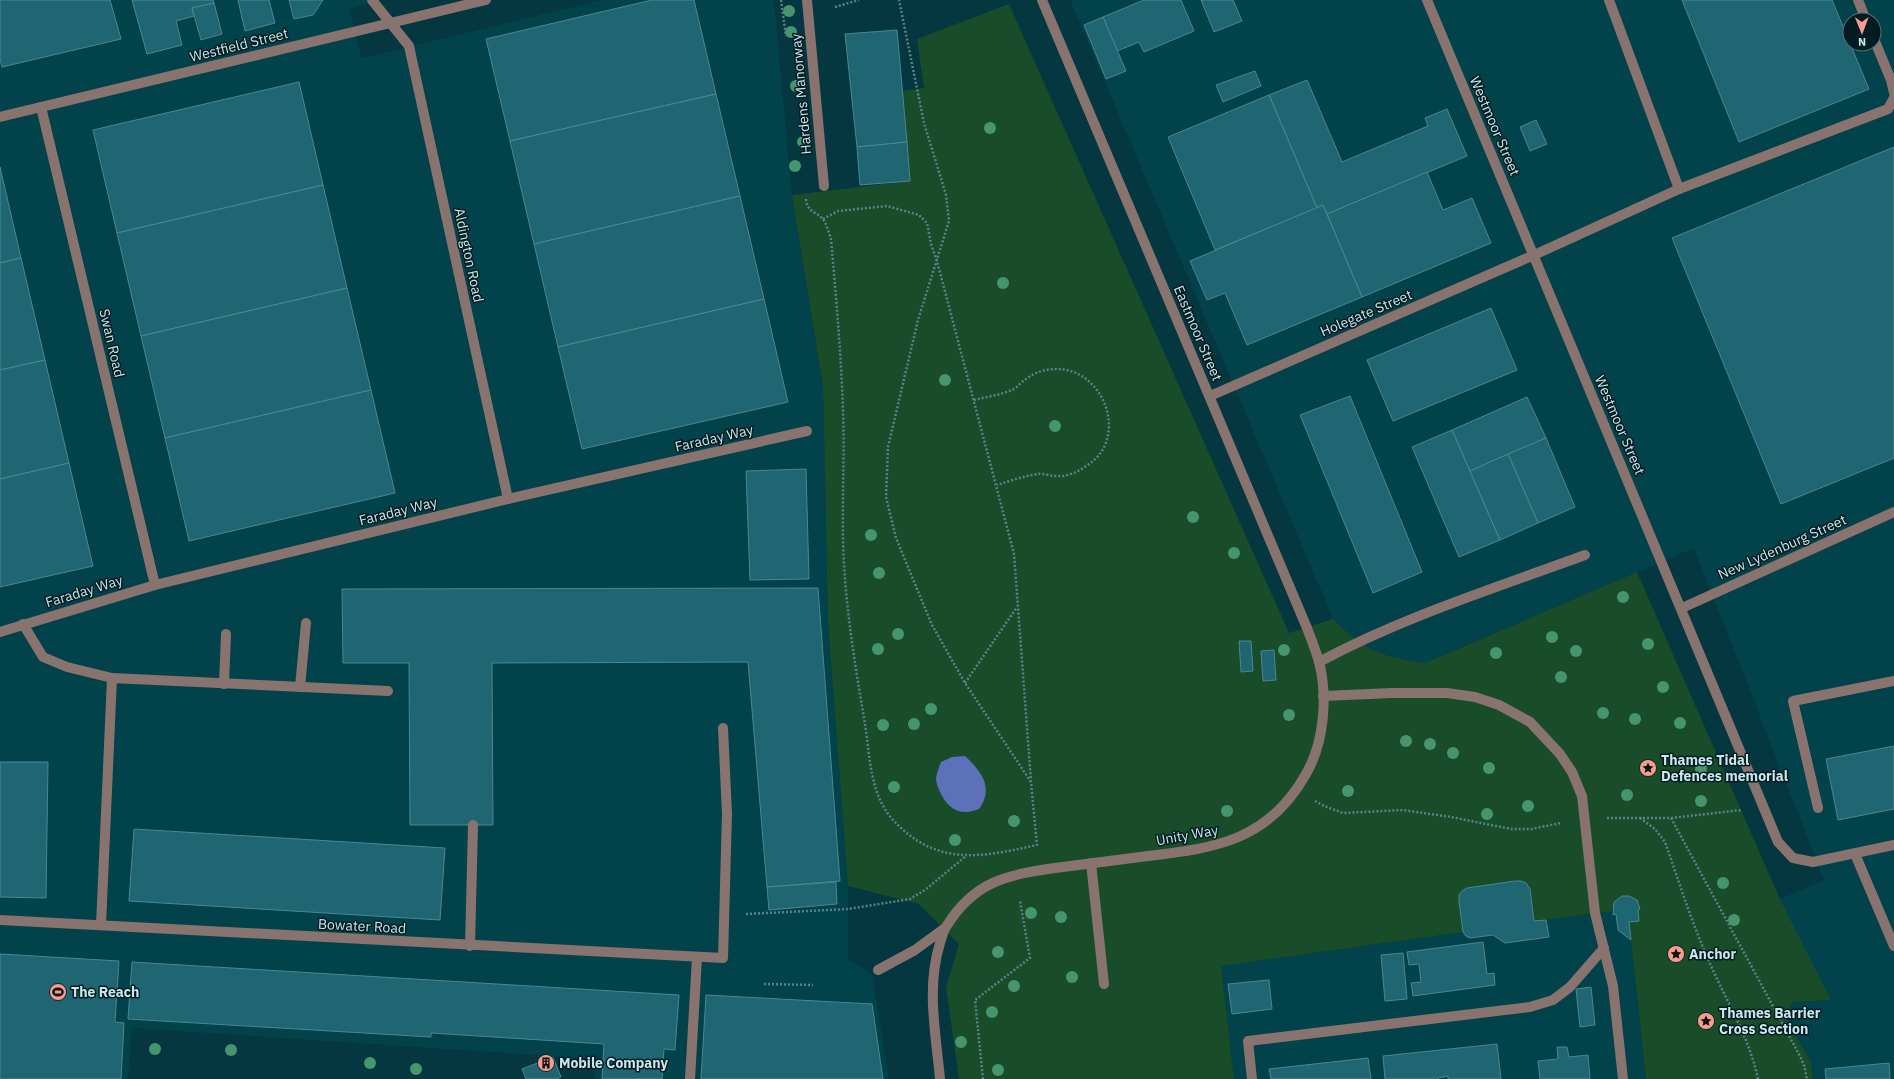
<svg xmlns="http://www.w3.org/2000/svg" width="1894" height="1079" font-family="'IBM Plex Sans',sans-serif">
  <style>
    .built { fill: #01424b; fill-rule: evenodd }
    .green { fill: #194c29 }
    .water { fill: #5d71bb }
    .building { fill: #206672; stroke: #4b8792 }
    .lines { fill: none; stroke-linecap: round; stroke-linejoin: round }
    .path { stroke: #59838a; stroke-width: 2.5; stroke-dasharray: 2 2; stroke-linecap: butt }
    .minor { stroke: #89736f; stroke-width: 10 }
    .tree { fill: #45966e }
    .labels { text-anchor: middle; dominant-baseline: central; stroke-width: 3; stroke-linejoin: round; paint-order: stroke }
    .street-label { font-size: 14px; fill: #c9e7ec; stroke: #031c21 }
    .poi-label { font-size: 14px; font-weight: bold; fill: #c9e7ec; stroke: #031c21; text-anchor: start }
  </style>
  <rect width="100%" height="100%" fill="#04373f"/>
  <!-- built -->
  <g class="built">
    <path d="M0 0H383L349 9 362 58 602 0H774L792 195 823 387 828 622 848 886V959L872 974 889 1079H594V1059L132 1028 128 1079H0Z"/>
    <path d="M1070 0H1894V1079H1813L1811 1062 1785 1015 1793 1002 1830 1000 1780 899 1824 880 1694 548 1425 663 1398 659 1372 650 1351 637 1333 619ZM1850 20H1874V44H1850Z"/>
    <path d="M1515 881H1521L1526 883 1530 889 1534 921 1595 913 1612 906 1614 902 1622 896H1629L1637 900 1640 909 1639 921 1629 923 1646 1079H1234L1221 966 1463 932 1459 895 1462 891 1467 888Z"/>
  </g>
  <!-- green -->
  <path class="green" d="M1009 4 1289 633 1333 619C1364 650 1382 657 1425 663L1637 572 1780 899 1831 1000 1793 1002 1785 1015 1811 1062 1813 1079H1646L1629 922 1639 921 1638 910 1640 909 1637 900C1629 894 1621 896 1614 902L1612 911 1534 921C1532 908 1534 888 1521 881L1467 888 1462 891 1459 895 1463 932 1221 966 1234 1079H959L946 987 959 944 919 904 848 886 828 622 823 387 792 195 910 181 902 91 924 88 917 39Z"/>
  <!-- water -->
  <path class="water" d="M965 756C982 772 994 788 979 809 962 816 951 811 942 796 939 790 936 784 936 778 937 772 939 767 941 762L952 757Z"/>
  <!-- building -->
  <g class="building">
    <path d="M0 0H110L121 39 2 67 0 59Z"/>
    <path d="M132 0H213L214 3 192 8 194 16 176 21 182 45 147 54Z"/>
    <path d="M238 0H269L275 23 245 31Z"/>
    <path d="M289 0H323L313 15 294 19Z"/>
    <path d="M652 0H694L716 94 510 141 486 39Z"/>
    <path d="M1144 0H1181L1194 31 1144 52 1139 42 1117 51 1103 17Z"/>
    <path d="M1201 0H1233L1242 21 1214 32Z"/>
    <path d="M1682 0H1832L1869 89 1739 142Z"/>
    <path d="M214 3 222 34 201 40 192 8Z"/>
    <path d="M1103 17 1126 71 1106 79 1084 25Z"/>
    <path d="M897 30 907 142 857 147 845 34Z"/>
    <path d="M1255 71 1261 86 1223 102 1216 85Z"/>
    <path d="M1307 80 1342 162 1428 126 1425 118 1447 109 1467 156 1327 214 1323 205 1317 208 1269 95Z"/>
    <path d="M299 82 323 185 117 233 93 130Z"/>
    <path d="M716 94 740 196 534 244 510 141Z"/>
    <path d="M1269 95 1317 208 1215 250 1168 137Z"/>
    <path d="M1536 120 1547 144 1530 151 1520 127Z"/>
    <path d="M907 142 910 181 860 185 857 147Z"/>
    <path d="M1894 147V458L1781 504 1672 238Z"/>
    <path d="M0 167 21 258 0 263Z"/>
    <path d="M1427 172 1443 210 1472 198 1491 243 1362 297 1327 214Z"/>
    <path d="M323 185 347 288 141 336 117 233Z"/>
    <path d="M740 196 764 299 558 347 534 244Z"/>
    <path d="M1323 205 1362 297 1247 345 1225 293 1207 300 1190 261Z"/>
    <path d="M21 258 45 360 0 370V263Z"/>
    <path d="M347 288 371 390 165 438 141 336Z"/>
    <path d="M764 299 788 402 582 449 558 347Z"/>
    <path d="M1491 308 1517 370 1393 421 1367 360Z"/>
    <path d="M45 360 69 463 0 479V370Z"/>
    <path d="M371 390 395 493 189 541 165 438Z"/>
    <path d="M1350 396 1422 572 1373 593 1300 415Z"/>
    <path d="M1527 397 1546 438 1470 471 1452 430Z"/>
    <path d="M1452 430 1500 540 1459 557 1412 447Z"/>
    <path d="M1546 438 1575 507 1538 523 1508 454Z"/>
    <path d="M1508 454 1538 523 1500 540 1470 471Z"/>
    <path d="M69 463 93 566 0 587V479Z"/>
    <path d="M806 469 809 579 750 580 746 471Z"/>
    <path d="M818 588 840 881 767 887 748 662 492 663 493 825H410L409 663H343L342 589Z"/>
    <path d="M1239 641H1251L1253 671 1241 672Z"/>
    <path d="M1274 650 1276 680 1263 681 1261 651Z"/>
    <path d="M1894 746V809L1838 820 1826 759Z"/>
    <path d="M0 762H48L46 898 0 897Z"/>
    <path d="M134 829 445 848 440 920 129 901Z"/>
    <path d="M1515 881H1521L1526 883 1530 889 1534 921 1546 920 1549 937 1505 943 1493 935 1470 938 1466 936 1463 932 1459 901V895L1462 891 1467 888Z"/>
    <path d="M836 882 837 904 769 910 767 887Z"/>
    <path d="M1622 896H1629L1637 900 1640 909 1638 910 1639 921 1629 922 1631 940 1618 930 1616 914 1613 915 1614 902Z"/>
    <path d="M1483 942 1487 974 1494 973 1495 985 1413 996 1411 983 1421 982 1419 964 1409 965 1407 952Z"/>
    <path d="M1403 953 1407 999 1385 1001 1381 955Z"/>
    <path d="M0 954 119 961 115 1022 124 1023 121 1079H0Z"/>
    <path d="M132 962 679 995 675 1050 664 1049 662 1079H602L604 1044 431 1033V1037L128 1019Z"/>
    <path d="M1269 980 1272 1009 1232 1014 1228 984Z"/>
    <path d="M1591 987 1595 1025 1580 1027 1576 989Z"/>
    <path d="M706 995 872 1004 883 1079H701Z"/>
    <path d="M1497 1044 1501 1079H1448V1076L1438 1078V1079H1385L1383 1056Z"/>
    <path d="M1557 1047H1567L1569 1057 1588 1055 1590 1079H1540L1538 1061 1558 1059Z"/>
    <path d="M553 1057 561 1077 556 1079H526L522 1069Z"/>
    <path d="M1368 1058 1371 1079H1271L1269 1069Z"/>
    <path d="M1889 1063 1890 1079H1826L1825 1069Z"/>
  </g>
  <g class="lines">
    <!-- path -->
    <g class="path">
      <path d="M781 0 786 36"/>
      <path d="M835 7 859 0"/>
      <path d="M806 199C807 211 814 211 822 218 826 222 829 233 831 239 836 296 841 353 843 410 845 462 841 513 844 564 847 617 856 671 865 724 870 757 870 797 895 822 938 867 982 857 1037 845L1031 782 965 683 932 625 896 538 886 497 888 447 918 320 949 221 946 195 924 123 899 0"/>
      <path d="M823 219 838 211 887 206 919 215 927 223 931 244 937 261 1014 554 1031 781"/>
      <path d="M974 400C986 397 1000 395 1012 390 1017 388 1021 382 1026 379 1035 372 1046 369 1057 369 1104 369 1129 437 1089 464 1080 471 1068 477 1056 476 1050 476 1043 473 1038 474 1024 476 1010 481 997 485"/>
      <path d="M965 683 1017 607"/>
      <path d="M1315 801 1324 806 1343 813 1403 810 1451 817 1511 829H1531L1561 823"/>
      <path d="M1607 818H1671L1742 810"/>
      <path d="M1640 818 1655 829 1665 842C1679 881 1691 921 1708 959 1725 999 1749 1036 1758 1079"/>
      <path d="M1671 818 1800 1056 1804 1065 1807 1079"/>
      <path d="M746 914 848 909 910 899 925 890 966 856"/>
      <path d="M764 984 813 985"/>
      <path d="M983 1079 975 1000 1030 958 1020 901"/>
    </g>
    <!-- minor -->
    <g class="minor">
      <path d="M372 0 409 46 508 499"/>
      <path d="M807 0 824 186"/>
      <path d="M1427 0 1778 842 1793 858 1813 862 1894 845"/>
      <path d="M1609 0 1679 189"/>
      <path d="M1858 0 1866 20"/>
      <path d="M1874 39 1891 80 1894 93"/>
      <path d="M41 107 155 585"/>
      <path d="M0 117 486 0"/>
      <path d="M1210 396 1534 255 1679 189 1888 109 1894 98"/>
      <path d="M1682 608 1894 512"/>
      <path d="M23 624 43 657 67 667 112 678 388 691"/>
      <path d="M0 632 155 585 508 499 807 431"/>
      <path d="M1319 662C1403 617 1495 588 1585 555"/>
      <path d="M224 684 226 634"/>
      <path d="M300 687 306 623"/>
      <path d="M1323 696 1392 693H1447L1475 697 1499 705 1530 722 1560 754 1572 772 1582 796 1595 913 1613 986 1623 1079"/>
      <path d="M1818 808 1793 701 1894 681"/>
      <path d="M1855 854 1894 946"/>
      <path d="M1091 863 1104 984"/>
      <path d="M0 920 723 958 727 814 723 728"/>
      <path d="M101 925 112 678"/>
      <path d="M470 946 473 825"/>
      <path d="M878 970 915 950 945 928"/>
      <path d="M690 1079 697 958"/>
      <path d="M940 1079C936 1034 926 988 940 943 942 938 943 931 946 927 974 881 1007 875 1055 868 1086 864 1117 860 1148 856 1217 848 1269 840 1306 774 1324 743 1328 697 1319 662 1316 651 1311 639 1307 628L1042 0"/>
      <path d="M1252 1079 1248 1041 1530 1007 1553 1000 1570 987 1604 948"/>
    </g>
  </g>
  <!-- trees -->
  <g class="tree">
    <circle cx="789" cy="11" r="6"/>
    <circle cx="791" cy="32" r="6"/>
    <circle cx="796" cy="86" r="6"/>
    <circle cx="990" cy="128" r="6"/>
    <circle cx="803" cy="142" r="6"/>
    <circle cx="795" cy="166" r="6"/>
    <circle cx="1003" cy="283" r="6"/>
    <circle cx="945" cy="380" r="6"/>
    <circle cx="1055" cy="426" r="6"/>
    <circle cx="1193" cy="517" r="6"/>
    <circle cx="871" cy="535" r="6"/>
    <circle cx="1234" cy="553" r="6"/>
    <circle cx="879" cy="573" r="6"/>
    <circle cx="1623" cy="597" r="6"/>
    <circle cx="898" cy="634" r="6"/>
    <circle cx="1552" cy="637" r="6"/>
    <circle cx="1648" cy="644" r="6"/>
    <circle cx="878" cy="649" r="6"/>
    <circle cx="1284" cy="650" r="6"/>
    <circle cx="1576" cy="651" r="6"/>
    <circle cx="1496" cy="653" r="6"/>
    <circle cx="1561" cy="677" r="6"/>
    <circle cx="1663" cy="687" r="6"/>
    <circle cx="931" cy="709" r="6"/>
    <circle cx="1603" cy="713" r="6"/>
    <circle cx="1289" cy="715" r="6"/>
    <circle cx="1635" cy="719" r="6"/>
    <circle cx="1680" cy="723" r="6"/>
    <circle cx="914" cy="724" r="6"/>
    <circle cx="883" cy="725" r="6"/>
    <circle cx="1406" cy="741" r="6"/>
    <circle cx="1430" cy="744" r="6"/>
    <circle cx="1453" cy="753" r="6"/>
    <circle cx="1489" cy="768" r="6"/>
    <circle cx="1701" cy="769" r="6"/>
    <circle cx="894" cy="787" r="6"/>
    <circle cx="1348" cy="791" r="6"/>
    <circle cx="1627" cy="795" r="6"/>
    <circle cx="1701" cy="801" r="6"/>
    <circle cx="1528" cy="806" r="6"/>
    <circle cx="1227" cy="811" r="6"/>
    <circle cx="1487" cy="814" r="6"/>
    <circle cx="1014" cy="821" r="6"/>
    <circle cx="955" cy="840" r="6"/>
    <circle cx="1723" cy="883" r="6"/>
    <circle cx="1031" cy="913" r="6"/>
    <circle cx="1061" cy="917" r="6"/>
    <circle cx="1734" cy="920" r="6"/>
    <circle cx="998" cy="952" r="6"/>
    <circle cx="1072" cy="977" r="6"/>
    <circle cx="1014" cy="986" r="6"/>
    <circle cx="992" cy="1012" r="6"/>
    <circle cx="961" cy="1042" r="6"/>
    <circle cx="155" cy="1049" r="6"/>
    <circle cx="231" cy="1050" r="6"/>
    <circle cx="370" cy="1063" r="6"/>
    <circle cx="416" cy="1069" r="6"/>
    <circle cx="998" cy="1070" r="6"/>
  </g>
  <!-- icons -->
  <defs>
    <g id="sight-disc" transform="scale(0.9)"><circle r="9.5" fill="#f59d8e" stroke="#031c21"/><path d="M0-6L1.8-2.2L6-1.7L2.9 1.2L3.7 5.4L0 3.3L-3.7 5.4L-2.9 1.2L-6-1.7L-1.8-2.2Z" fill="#111"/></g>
    <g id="stadium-disc" transform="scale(0.9)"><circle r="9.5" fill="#f59d8e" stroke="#031c21"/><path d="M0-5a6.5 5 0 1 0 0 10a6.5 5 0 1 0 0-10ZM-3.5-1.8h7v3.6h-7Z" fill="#111"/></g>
    <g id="building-disc" transform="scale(0.9)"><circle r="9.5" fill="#f59d8e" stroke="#031c21"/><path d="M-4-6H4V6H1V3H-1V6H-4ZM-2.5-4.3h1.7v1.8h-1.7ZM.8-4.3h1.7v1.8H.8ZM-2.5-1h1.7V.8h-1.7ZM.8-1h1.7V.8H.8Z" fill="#111"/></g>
  </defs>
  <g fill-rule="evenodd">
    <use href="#sight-disc" x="1648" y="768"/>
    <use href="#sight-disc" x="1676" y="954"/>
    <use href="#stadium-disc" x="58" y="992"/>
    <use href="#sight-disc" x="1706" y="1021"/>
    <use href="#building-disc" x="546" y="1063"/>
  </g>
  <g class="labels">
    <!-- street labels -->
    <g class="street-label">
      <text transform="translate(239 45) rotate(-14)">Westfield Street</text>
      <text transform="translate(801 94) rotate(-95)">Hardens Manorway</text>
      <text transform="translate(1495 126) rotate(67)">Westmoor Street</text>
      <text transform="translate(469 255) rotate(78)">Aldington Road</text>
      <text transform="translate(1366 313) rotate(-23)">Holegate Street</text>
      <text transform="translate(1198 333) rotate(67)">Eastmoor Street</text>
      <text transform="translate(112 343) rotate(77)">Swan Road</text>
      <text transform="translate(1620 425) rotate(67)">Westmoor Street</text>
      <text transform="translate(714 438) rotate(-13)">Faraday Way</text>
      <text transform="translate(398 511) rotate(-14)">Faraday Way</text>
      <text transform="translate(1782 547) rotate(-24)">New Lydenburg Street</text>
      <text transform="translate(84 591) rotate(-17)">Faraday Way</text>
      <text transform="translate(1187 835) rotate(-10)">Unity Way</text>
      <text transform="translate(362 926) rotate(3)">Bowater Road</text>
    </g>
    <!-- poi labels -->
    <g class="poi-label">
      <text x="1661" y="760">Thames Tidal<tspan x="1661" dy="16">Defences memorial</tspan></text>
      <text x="1689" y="954">Anchor</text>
      <text x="71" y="992">The Reach</text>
      <text x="1719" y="1013">Thames Barrier<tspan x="1719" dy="16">Cross Section</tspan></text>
      <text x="559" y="1063">Mobile Company</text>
    </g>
  </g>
  <!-- north arrow -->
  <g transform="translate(1862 32) rotate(179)"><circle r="19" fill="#031c21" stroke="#526d72"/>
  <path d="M0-3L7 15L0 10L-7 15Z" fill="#f59d8e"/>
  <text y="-6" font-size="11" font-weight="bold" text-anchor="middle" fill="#c9e7ec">N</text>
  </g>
</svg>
